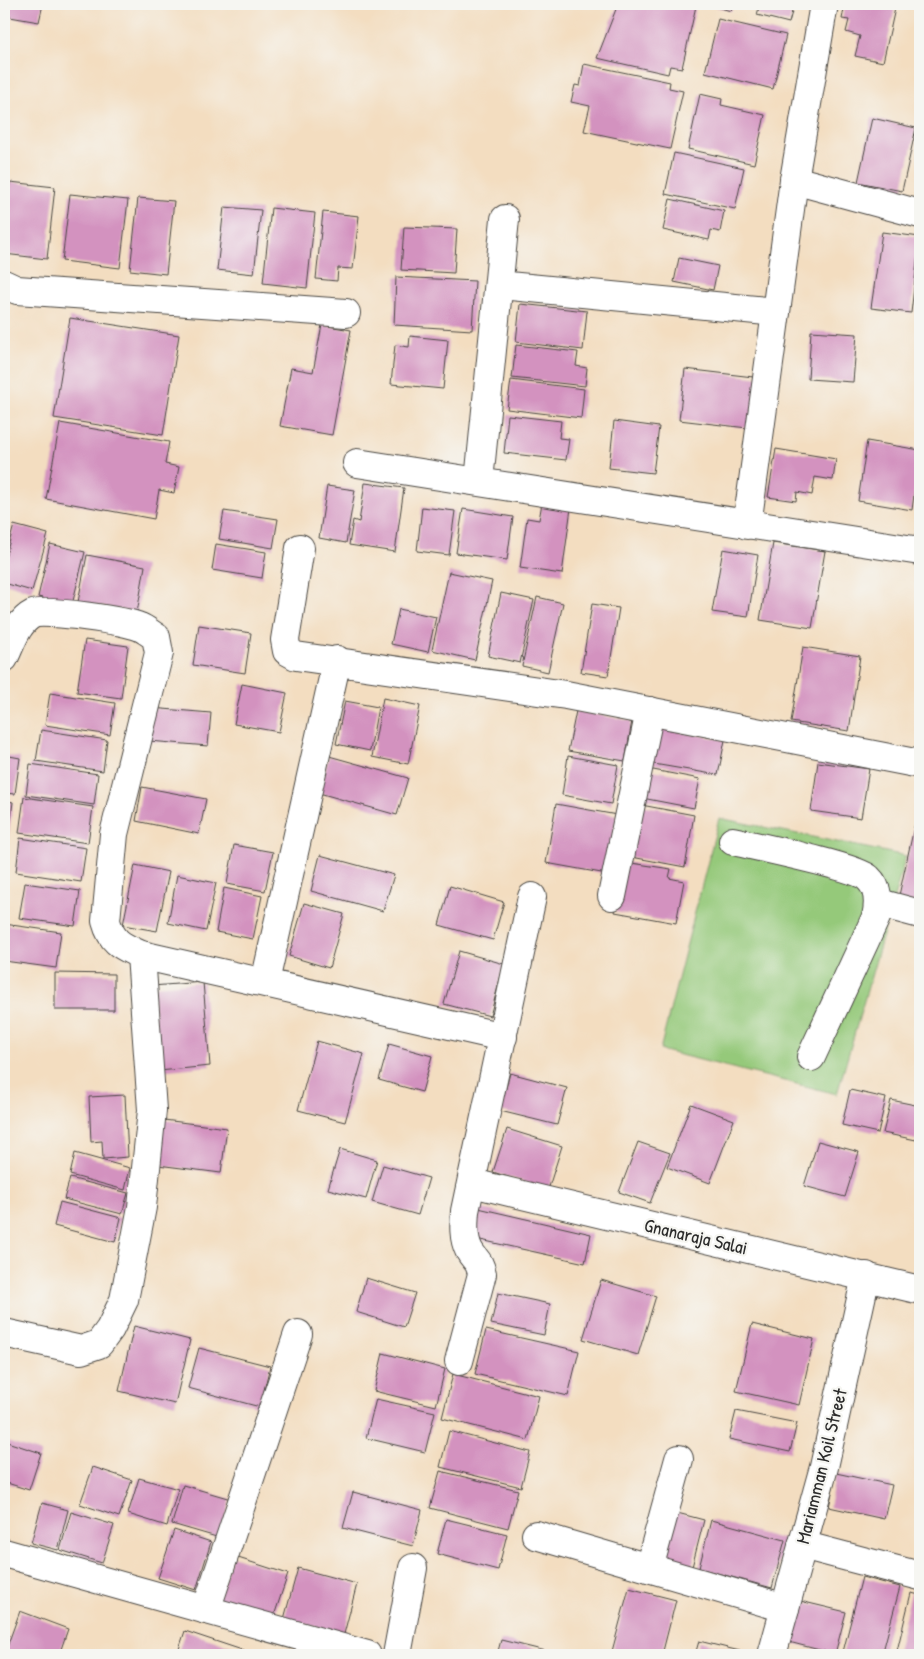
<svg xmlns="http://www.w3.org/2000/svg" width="924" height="1659" font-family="'Patrick Hand',sans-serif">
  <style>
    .green { fill: #95c97a; stroke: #607a52 }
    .building { fill: #d392bf }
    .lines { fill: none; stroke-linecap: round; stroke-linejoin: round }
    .minor-casing { stroke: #494641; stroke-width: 30 }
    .minor { stroke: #fff; stroke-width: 28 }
    .labels { text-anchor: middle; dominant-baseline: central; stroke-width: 4.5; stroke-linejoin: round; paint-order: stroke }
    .street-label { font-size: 19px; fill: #2b2b2b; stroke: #f6f6f2 }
  </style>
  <rect width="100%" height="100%" fill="#f6f6f2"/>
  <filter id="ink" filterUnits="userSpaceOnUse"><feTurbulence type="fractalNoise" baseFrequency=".02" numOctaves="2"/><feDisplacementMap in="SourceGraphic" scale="10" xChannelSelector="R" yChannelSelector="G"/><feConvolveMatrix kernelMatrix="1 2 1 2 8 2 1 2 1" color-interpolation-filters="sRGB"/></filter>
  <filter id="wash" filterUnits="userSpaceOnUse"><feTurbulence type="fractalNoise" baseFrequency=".0096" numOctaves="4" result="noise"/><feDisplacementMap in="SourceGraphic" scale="20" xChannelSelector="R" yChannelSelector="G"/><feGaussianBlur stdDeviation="1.12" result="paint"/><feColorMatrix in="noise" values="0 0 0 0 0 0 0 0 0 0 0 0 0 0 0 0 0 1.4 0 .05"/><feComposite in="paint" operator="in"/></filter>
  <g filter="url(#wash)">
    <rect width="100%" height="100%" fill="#f3ddc0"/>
    <!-- green -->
    <path class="green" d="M719 818 906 856 837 1094 660 1050Z"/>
    <g id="blocks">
      <!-- building -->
      <g class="building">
        <path d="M4 4H43L39 22 4 16Z"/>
        <path d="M618 4 696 6 682 68 670 66 668 74 597 58Z"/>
        <path d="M706 4H733L731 11Z"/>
        <path d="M760 4H794L789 23 757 15Z"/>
        <path d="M845 4H896L883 62 855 56 860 36 846 32 849 20 842 19Z"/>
        <path d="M718 19 786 35 773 89 705 72Z"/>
        <path d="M584 64 670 82 669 88 683 91 670 149 584 131 590 106 571 102 575 85 580 86Z"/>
        <path d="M700 94 722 99 721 105 765 115 754 164 688 149Z"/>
        <path d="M872 118 916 128 902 191 858 182Z"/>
        <path d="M674 153 744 168 735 209 665 194Z"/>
        <path d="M10 182 55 187 47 259 4 254V215L6 216Z"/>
        <path d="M70 194 128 200 120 268 62 261Z"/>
        <path d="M138 198 174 201 166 274 130 270Z"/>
        <path d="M670 199 724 211 720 232 711 230 709 240 663 230Z"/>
        <path d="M224 207 261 210 254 274 217 270Z"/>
        <path d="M271 208 315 213 307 288 263 283Z"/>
        <path d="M323 212 359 216 353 269 338 268 337 281 316 279Z"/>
        <path d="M404 227 457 229 454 273 401 270Z"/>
        <path d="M882 232 920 237 911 313 871 308Z"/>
        <path d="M679 258 718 266 713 290 674 282Z"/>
        <path d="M396 277 475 281 472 330 394 325Z"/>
        <path d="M520 304 587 311 583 350 516 342Z"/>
        <path d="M70 318 179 335 163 435 54 418Z"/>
        <path d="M322 325 351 330 332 435 280 426 291 368 313 372Z"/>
        <path d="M811 331 857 334 853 382 808 379Z"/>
        <path d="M410 336 448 340 443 389 391 384 395 345 409 347Z"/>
        <path d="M516 345 578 352 576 366 587 368 585 386 512 378Z"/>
        <path d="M685 369 762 378 756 429 679 420Z"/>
        <path d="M511 380 584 389 581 418 507 409Z"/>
        <path d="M508 415 561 421 559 438 569 439 566 460 504 453Z"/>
        <path d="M614 421 659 427 653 473 609 468Z"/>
        <path d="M60 423 169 442 165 464 179 467 174 493 159 490 154 519 46 499Z"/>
        <path d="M867 441 920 450 912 510 858 501Z"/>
        <path d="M776 449 836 459 833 480 815 477 812 495 797 492 796 501 768 497Z"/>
        <path d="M365 483 404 488 395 552 349 545 353 520 359 522Z"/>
        <path d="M327 486 355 490 346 543 319 538Z"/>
        <path d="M542 503 571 508 562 574 520 568 527 518 539 520Z"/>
        <path d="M422 507 455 511 449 555 417 551Z"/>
        <path d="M463 509 513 517 507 560 456 553Z"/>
        <path d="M224 511 278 519 273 548 219 539Z"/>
        <path d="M14 525 48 534 32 591 4 583V562Z"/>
        <path d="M773 543 825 551 812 628 760 620Z"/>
        <path d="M50 544 85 552 72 605 38 597Z"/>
        <path d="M216 544 266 552 262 578 212 570Z"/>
        <path d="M723 549 758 555 748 617 712 612Z"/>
        <path d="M87 555 145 566 137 613 78 602Z"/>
        <path d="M449 572 492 581 475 660 432 650Z"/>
        <path d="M501 593 534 600 520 663 488 656Z"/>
        <path d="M537 597 563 603 548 672 522 666Z"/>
        <path d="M592 604 619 608 608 676 581 672Z"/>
        <path d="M399 609 436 617 428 652 391 644Z"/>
        <path d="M199 625 251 633 245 673 193 665Z"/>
        <path d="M85 640 128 646 121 698 77 692Z"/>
        <path d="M803 647 860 656 849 731 791 722Z"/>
        <path d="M242 684 287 693 279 732 234 724Z"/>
        <path d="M50 693 115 703 110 735 45 725Z"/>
        <path d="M383 698 420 706 408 764 372 757Z"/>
        <path d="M345 701 378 707 370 751 336 744Z"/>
        <path d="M151 708 211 713 208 746 149 741Z"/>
        <path d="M576 711 632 721 625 761 568 751Z"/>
        <path d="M655 727 725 740 718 775 648 763Z"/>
        <path d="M41 730 107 740 103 771 36 761Z"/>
        <path d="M4 755 20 758 15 794 4 793Z"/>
        <path d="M329 756 408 778 397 815 319 793Z"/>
        <path d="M568 756 618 765 611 804 562 795Z"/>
        <path d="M818 762 869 769 861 818 811 811Z"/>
        <path d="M30 764 98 774 94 805 26 795Z"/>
        <path d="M648 769 700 779 694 808 642 798Z"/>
        <path d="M142 787 206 799 199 834 136 821Z"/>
        <path d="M24 797 93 807 88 843 19 833Z"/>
        <path d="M4 800 13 802 8 841H4Z"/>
        <path d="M556 804 617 815 607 874 546 863Z"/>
        <path d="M636 804 694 815 685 867 626 856Z"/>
        <path d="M915 823 920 824V905L898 900Z"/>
        <path d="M20 838 86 848 81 882 16 872Z"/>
        <path d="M234 845 273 852 265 891 227 884Z"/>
        <path d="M320 855 394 875 383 911 311 891Z"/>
        <path d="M625 862 671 869 669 878 684 881 676 923 615 912Z"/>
        <path d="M135 865 169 872 157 931 123 925Z"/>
        <path d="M177 875 216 883 206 931 168 923Z"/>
        <path d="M25 883 80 891 75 926 19 918Z"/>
        <path d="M450 886 504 902 493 940 439 925Z"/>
        <path d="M224 888 262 896 253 939 216 932Z"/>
        <path d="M304 903 344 914 329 968 289 956Z"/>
        <path d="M4 924 61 932 56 968 4 961Z"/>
        <path d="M459 951 504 964 490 1016 444 1004Z"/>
        <path d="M55 973 114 974V1010H55Z"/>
        <path d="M203 982 210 1066 159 1071 152 986Z"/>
        <path d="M317 1041 364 1054 345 1122 298 1110Z"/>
        <path d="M389 1044 432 1056 422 1092 379 1080Z"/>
        <path d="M510 1073 567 1088 557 1125 500 1111Z"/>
        <path d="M850 1090 886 1098 878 1133 842 1125Z"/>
        <path d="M125 1095 128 1157 103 1159 102 1141 91 1142 89 1097Z"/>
        <path d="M891 1100 920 1106V1122L916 1140 883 1133Z"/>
        <path d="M691 1104 734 1120 710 1183 667 1167Z"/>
        <path d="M156 1119 227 1128 221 1173 150 1164Z"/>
        <path d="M507 1129 562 1146 548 1190 493 1172Z"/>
        <path d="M818 1141 859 1152 845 1197 804 1186Z"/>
        <path d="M638 1142 670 1153 650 1203 619 1192Z"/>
        <path d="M340 1149 377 1160 366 1199 328 1189Z"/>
        <path d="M75 1153 130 1168 125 1190 70 1175Z"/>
        <path d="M383 1165 429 1178 418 1215 372 1202Z"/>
        <path d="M70 1178 128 1193 122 1214 64 1199Z"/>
        <path d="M60 1202 121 1218 115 1242 54 1226Z"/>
        <path d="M474 1207 591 1234 585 1263 467 1237Z"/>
        <path d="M366 1278 415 1293 404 1327 356 1312Z"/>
        <path d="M601 1280 656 1296 638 1355 583 1339Z"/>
        <path d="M498 1293 550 1304 544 1335 491 1324Z"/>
        <path d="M752 1324 814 1339 799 1405 736 1391Z"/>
        <path d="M134 1326 190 1340 175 1404 119 1391Z"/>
        <path d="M486 1330 579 1351 568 1396 475 1374Z"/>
        <path d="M199 1348 270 1366 260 1407 188 1388Z"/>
        <path d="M383 1353 445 1369 436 1406 374 1391Z"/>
        <path d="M453 1374 539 1396 528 1440 442 1418Z"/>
        <path d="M376 1399 435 1412 425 1452 366 1438Z"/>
        <path d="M736 1411 797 1423 790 1452 729 1439Z"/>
        <path d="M449 1431 530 1452 521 1487 440 1467Z"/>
        <path d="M4 1441 41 1453 29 1490 4 1482Z"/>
        <path d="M93 1467 132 1480 119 1517 80 1504Z"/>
        <path d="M440 1471 518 1490 508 1528 430 1508Z"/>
        <path d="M836 1473 892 1485 884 1519 829 1507Z"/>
        <path d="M139 1478 178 1489 167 1526 128 1514Z"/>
        <path d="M183 1485 231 1499 220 1538 172 1524Z"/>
        <path d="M353 1492 422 1510 413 1546 343 1528Z"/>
        <path d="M42 1503 68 1510 58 1550 31 1543Z"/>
        <path d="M666 1510 704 1520 691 1571 653 1562Z"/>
        <path d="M71 1512 114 1525 102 1563 60 1550Z"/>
        <path d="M446 1519 507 1534 498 1570 437 1554Z"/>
        <path d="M711 1520 785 1540 772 1588 699 1568Z"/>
        <path d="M174 1530 211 1542 196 1590 158 1578Z"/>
        <path d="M232 1556 288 1574 273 1619 217 1601Z"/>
        <path d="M298 1568 357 1584 344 1634 284 1619Z"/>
        <path d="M862 1577 900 1587 882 1655H857L843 1652Z"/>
        <path d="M629 1588 676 1600 662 1655H611Z"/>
        <path d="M911 1593 920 1595V1655H896Z"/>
        <path d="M796 1600 846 1612 835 1654 785 1641Z"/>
        <path d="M20 1611 68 1629 59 1655H4Z"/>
        <path d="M185 1631 257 1655H177Z"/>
        <path d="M501 1640 546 1651 545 1655H497Z"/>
        <path d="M699 1641 748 1653V1655H695Z"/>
      </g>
    </g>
  </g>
  <g filter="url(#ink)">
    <use href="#blocks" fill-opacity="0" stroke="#494641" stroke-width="1"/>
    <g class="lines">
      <!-- minor casing -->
      <g class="minor-casing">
        <g id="minor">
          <path d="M794 180 920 214"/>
          <path d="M4 284 17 290 346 313"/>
          <path d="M499 285 776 312"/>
          <path d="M357 463 920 551"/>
          <path d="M479 481 505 219"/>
          <path d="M747 525 794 180 824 4"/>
          <path d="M300 548 285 640 287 651 296 656 566 695 920 764"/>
          <path d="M4 658C11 644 17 622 33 614 46 609 126 621 140 627 145 629 151 634 156 637L159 653 114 834 106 921C112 943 122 946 141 955L503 1037"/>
          <path d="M733 841C754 846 857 867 868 878 879 888 879 904 876 917L811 1057"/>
          <path d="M612 896 650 711"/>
          <path d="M879 903 920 914"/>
          <path d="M265 982 337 660"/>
          <path d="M472 1183 920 1290"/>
          <path d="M4 1333 81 1350 99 1344 110 1329 124 1300 142 1207 152 1110 141 955"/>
          <path d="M459 1361 482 1274C479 1259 475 1261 469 1250 463 1238 464 1224 465 1211L532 897"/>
          <path d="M536 1535 785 1608"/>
          <path d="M802 1545 920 1576"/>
          <path d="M4 1553 367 1655"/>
          <path d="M649 1568 679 1459"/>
          <path d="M206 1610 298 1334"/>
          <path d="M397 1655 413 1568"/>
          <path d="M772 1655 824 1467 866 1276"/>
        </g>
      </g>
      <!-- minor -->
      <use href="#minor" class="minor"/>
    </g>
  </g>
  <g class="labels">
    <!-- street labels -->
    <g class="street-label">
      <text transform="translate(696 1236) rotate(13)">Gnanaraja Salai</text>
      <text transform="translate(821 1466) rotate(-76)">Mariamman Koil Street</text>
    </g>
  </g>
  <!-- margin -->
  <rect width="924" height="1659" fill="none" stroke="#f6f6f2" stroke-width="20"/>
</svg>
